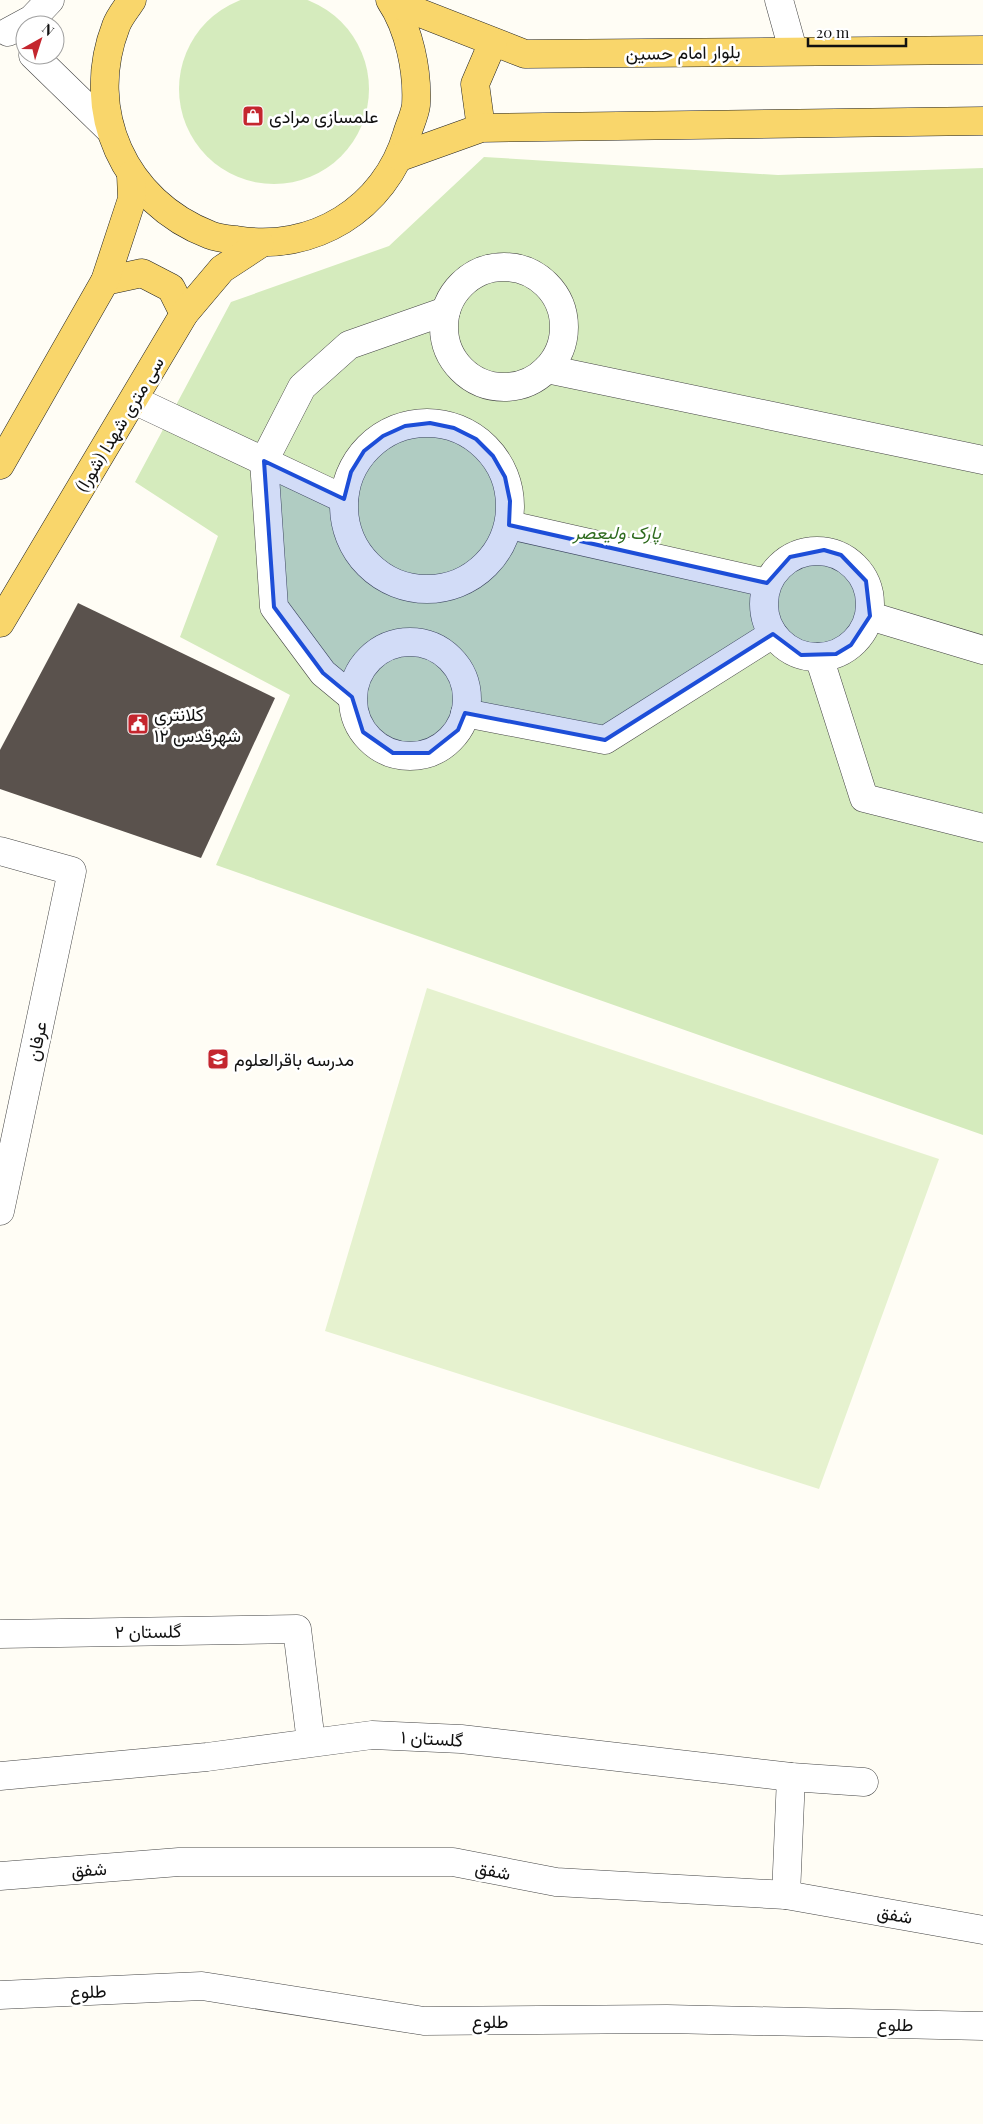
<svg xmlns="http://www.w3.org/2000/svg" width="983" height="2124" font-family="'Playfair Display',Vazirmatn,serif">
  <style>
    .green { fill: #d5ebbd }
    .pitch { fill: #e6f2cf }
    .building { fill: #5a524d }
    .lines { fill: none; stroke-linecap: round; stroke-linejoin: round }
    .minor-casing { stroke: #444; stroke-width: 29 }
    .major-casing { stroke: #222; stroke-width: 29 }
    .minor { stroke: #fff; stroke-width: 28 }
    .major { stroke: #f9d66b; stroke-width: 28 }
    .marked { fill: #1d4ed8; fill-opacity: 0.2; stroke: #1d4ed8; stroke-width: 4; stroke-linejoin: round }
    .labels { text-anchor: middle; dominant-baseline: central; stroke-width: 5; stroke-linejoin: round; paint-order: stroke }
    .street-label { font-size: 18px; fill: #111; stroke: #fff }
    .poi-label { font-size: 18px; fill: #111; stroke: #fff; text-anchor: start }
    .park-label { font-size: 18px; font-style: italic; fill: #2f6b1f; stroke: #fff }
  </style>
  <rect width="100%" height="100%" fill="#fffdf5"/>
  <!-- green -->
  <g class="green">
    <circle cx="274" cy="89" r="95"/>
    <path d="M484 157 778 175 983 168V1135L216 865 290 695 180 637 218 536 135 482 231 302 389 246Z"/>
  </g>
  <!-- pitch -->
  <path class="pitch" d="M427 988 939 1159 819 1489 325 1331Z"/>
  <!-- building -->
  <path class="building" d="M78 603 275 698 201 858 0 789V750Z"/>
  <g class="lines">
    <!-- minor casing -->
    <g class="minor-casing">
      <g id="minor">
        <path d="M779 0 793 50"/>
        <path d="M8 32 32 19 50 0"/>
        <path d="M33 55 109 129"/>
        <circle cx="504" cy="327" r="60"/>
        <path d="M547 369 983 460"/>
        <path d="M134 400 344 499"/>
        <circle cx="427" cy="506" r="83"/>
        <path d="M509 525 767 583"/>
        <circle cx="817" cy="604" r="53"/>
        <path d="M870 616 983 650"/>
        <circle cx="410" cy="699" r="57"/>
        <path d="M819 657 864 798 983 828"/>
        <path d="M352 697 323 673 274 607 264 461 302 387 349 345 446 311"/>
        <path d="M465 713 605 740 773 634"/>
        <path d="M0 851 72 871 0 1211"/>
        <path d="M0 1634 297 1629 311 1742"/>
        <path d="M0 1776 207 1757 372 1735 461 1739 791 1777 864 1782"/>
        <path d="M0 1876 179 1862H453L556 1882 786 1895 983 1930"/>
        <path d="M786 1895 791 1777"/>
        <path d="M0 1995 202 1986 424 2021 667 2019 983 2026"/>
      </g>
    </g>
    <!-- major casing -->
    <g class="major-casing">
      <g id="major">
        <path d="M132 0C127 8 119 17 116 26 83 111 124 202 210 235 217 238 227 239 236 240 313 253 385 209 407 134 410 124 415 114 416 105 418 71 409 28 390 0"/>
        <path d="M392 2 525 54 983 50"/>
        <path d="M481 128 475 84 493 42"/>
        <path d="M400 157 481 128 983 121"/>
        <path d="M105 281 142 273 171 288 184 314"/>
        <path d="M0 465 105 281 132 199 131 175"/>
        <path d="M0 623 184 314 222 269 260 244"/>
      </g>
    </g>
    <!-- minor -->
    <use href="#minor" class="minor"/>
    <!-- major -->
    <use href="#major" class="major"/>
  </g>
  <!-- marked area -->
  <path class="marked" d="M430 423 454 428 476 439 493 456 505 477 510 501 509 525 767 583 790 557 824 550 841 555 866 581 870 616 851 645 836 654 801 655 773 634 605 740 465 713 458 730 429 753H393L363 732 352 697 323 673 274 607 264 461 344 499 351 472 364 451 383 436 405 426Z"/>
  <!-- icons -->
  <defs>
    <g id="shop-square" transform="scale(1.125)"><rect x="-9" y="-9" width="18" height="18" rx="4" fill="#c4262e" stroke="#fff"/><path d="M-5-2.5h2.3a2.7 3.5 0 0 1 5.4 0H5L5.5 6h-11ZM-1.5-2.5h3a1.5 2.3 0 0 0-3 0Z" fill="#fff"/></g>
    <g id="civic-square" transform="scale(1.125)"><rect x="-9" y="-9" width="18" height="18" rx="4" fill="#c4262e" stroke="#fff"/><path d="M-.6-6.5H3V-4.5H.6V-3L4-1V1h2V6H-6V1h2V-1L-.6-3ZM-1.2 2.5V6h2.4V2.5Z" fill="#fff"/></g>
    <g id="school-square" transform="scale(1.125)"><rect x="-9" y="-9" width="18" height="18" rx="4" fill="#c4262e" stroke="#fff"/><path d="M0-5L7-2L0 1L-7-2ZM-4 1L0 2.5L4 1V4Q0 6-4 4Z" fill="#fff"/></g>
  </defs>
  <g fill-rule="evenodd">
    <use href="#shop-square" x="253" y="116"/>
    <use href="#civic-square" x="138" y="724"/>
    <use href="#school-square" x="218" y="1059"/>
  </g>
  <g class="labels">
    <!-- street labels -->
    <g class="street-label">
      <text transform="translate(683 52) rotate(-1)">بلوار امام حسین</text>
      <text transform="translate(119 424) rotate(-59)">سی متری شهدا (شورا)</text>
      <text transform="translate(36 1041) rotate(-78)">عرفان</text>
      <text transform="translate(148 1631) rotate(-1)">گلستان ۲</text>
      <text transform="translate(432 1738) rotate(3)">گلستان ۱</text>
      <text transform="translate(89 1869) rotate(-4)">شفق</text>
      <text transform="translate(493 1870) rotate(11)">شفق</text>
      <text transform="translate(895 1914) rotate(10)">شفق</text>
      <text transform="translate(88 1991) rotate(-3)">طلوع</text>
      <text transform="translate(490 2021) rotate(-1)">طلوع</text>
      <text transform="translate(895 2024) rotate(1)">طلوع</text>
    </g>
    <!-- poi labels -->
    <g class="poi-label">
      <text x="269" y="116">علمسازی مرادی</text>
      <text x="154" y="714">کلانتری<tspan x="154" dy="21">۱۲ شهرقدس</tspan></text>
      <text x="234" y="1059">مدرسه باقرالعلوم</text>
    </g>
    <!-- park labels -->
    <g class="park-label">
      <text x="617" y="532">پارک ولیعصر</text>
    </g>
  </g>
  <!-- north arrow -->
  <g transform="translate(40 40) rotate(39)"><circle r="24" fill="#ffffff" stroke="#a0a0a0"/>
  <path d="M0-4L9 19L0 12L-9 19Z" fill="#c4262e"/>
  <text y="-8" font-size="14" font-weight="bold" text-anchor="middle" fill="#111111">N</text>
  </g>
  <!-- scale -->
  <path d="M808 38v8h98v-8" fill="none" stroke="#111111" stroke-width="2.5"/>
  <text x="816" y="38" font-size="15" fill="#111111" stroke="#ffffff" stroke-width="4" paint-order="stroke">20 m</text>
</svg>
